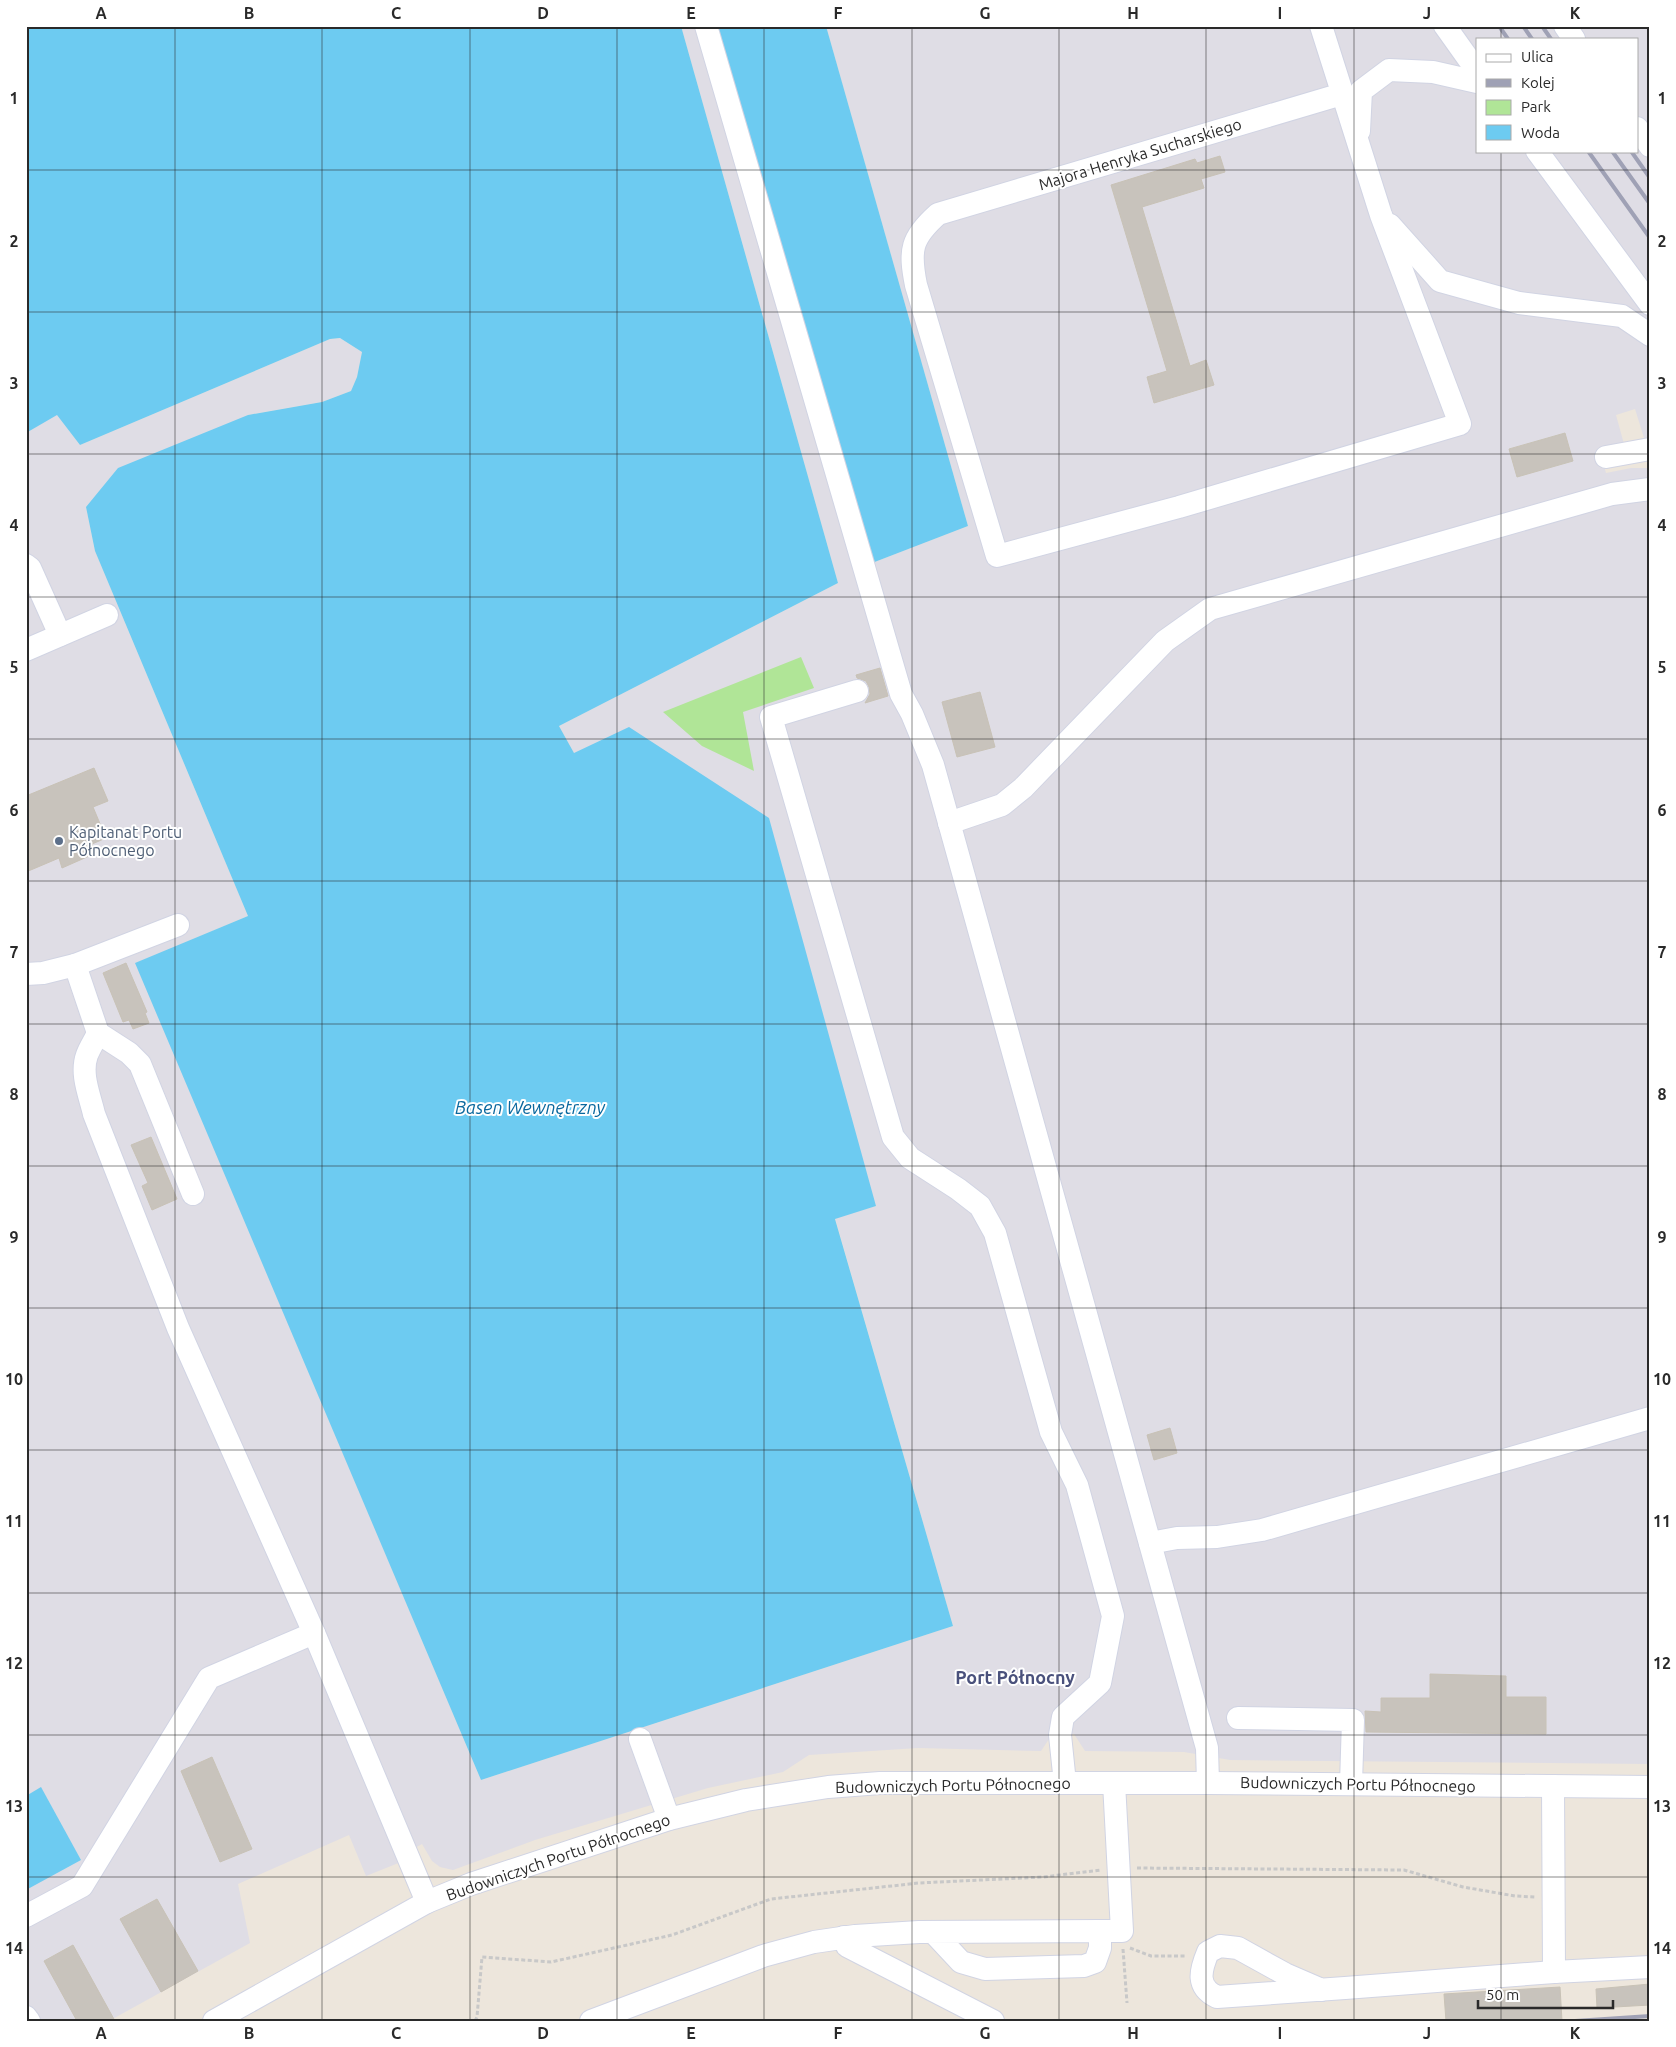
<svg xmlns="http://www.w3.org/2000/svg" width="1676" height="2047" font-family="Ubuntu,sans-serif">
  <style>
    .industrial { fill: #dfdde5; fill-rule: evenodd }
    .green { fill: #b0e597 }
    .water { fill: #6dcbf1 }
    .building { fill: #c8c3bc; stroke: #c8c2b6 }
    .lines { fill: none; stroke-linecap: round; stroke-linejoin: round }
    .minor-casing { stroke: #d1d4e3; stroke-width: 24 }
    .path { stroke: #c8c8c8; stroke-width: 3; stroke-dasharray: 4 2.5; stroke-linecap: butt }
    .minor { stroke: #fff; stroke-width: 22 }
    .rail { stroke: #9fa1b5; stroke-width: 4 }
    .grid { fill: none; stroke: #2a2a2a; stroke-width: 1; stroke-opacity: 0.55 }
    .service-dot { fill: #5c6f8a; stroke: #fff; stroke-width: 2 }
    .labels { text-anchor: middle; dominant-baseline: central; stroke-width: 4; stroke-linejoin: round; paint-order: stroke }
    .street-label { font-size: 16px; fill: #2a2a2a; stroke: #fff }
    .service-label { font-size: 16px; fill: #4e5e75; stroke: #fff; text-anchor: start }
    .water-label { font-size: 18px; font-style: italic; fill: #0a689e; stroke: #fff }
    .neighbourhood-label { font-size: 18px; font-weight: bold; fill: #4a517c; stroke: #fff }
    .neatline { fill: none; stroke: #2a2a2a; stroke-width: 2 }
    .grid-label { font-size: 16px; text-anchor: middle; font-weight: bold; fill: #2a2a2a }
  </style>
  <rect width="100%" height="100%" fill="#ede6dc"/>
  <!-- industrial -->
  <path class="industrial" d="M681 26H717L872 563 968 526 826 26H1650V439L1645 441 1635 409 1616 415 1624 444 1600 452 1606 473 1631 468H1650V1764L1230 1760 1184 1752 1085 1751 1074 1734 1051 1736 1041 1751 918 1748 809 1755 783 1772 708 1788 535 1840 453 1870 440 1867 432 1861 422 1844 406 1853 401 1862 366 1876 349 1835 238 1884 250 1943 109 2021H26V433L57 414 80 445 330 339 340 338 362 352 357 377 351 391 322 402 248 415 86 507 95 551 248 916 136 963 481 1780 953 1626 835 1218 876 1206 574 753 559 726 838 583ZM1477 39H1637V151H1477Z"/>
  <!-- green -->
  <path class="green" d="M801 657 814 688 743 712 754 771 702 746 663 712Z"/>
  <!-- water -->
  <g class="water">
    <path d="M26 26H681L838 583 559 726 574 753 629 727 769 818 876 1206 835 1219 953 1626 481 1780 135 963 248 916 95 551 86 507 118 468 248 415 322 402 351 391 357 377 362 352 340 338 330 339 80 445 57 415 26 433Z"/>
    <path d="M717 26H826L968 526 872 563Z"/>
    <path d="M41 1787 81 1860 26 1890V1796Z"/>
  </g>
  <!-- building -->
  <g class="building">
    <path d="M1220 156 1225 172 1201 179 1204 188 1142 207 1190 366 1206 360 1214 385 1154 403 1147 377 1167 371 1111 185 1195 159 1197 163Z"/>
    <path d="M1565 433 1573 461 1517 477 1509 449Z"/>
    <path d="M880 668 888 696 865 703 870 694 869 687 866 681 857 678 856 675Z"/>
    <path d="M980 692 995 747 957 757 942 702Z"/>
    <path d="M94 768 108 801 93 807 106 838 92 844 96 853 71 864 62 868 59 858 26 872V796Z"/>
    <path d="M126 963 147 1012 145 1013 149 1023 133 1029 129 1020 123 1022 103 973Z"/>
    <path d="M151 1137 177 1199 152 1210 142 1186 148 1183 131 1145Z"/>
    <path d="M1170 1428 1177 1453 1154 1460 1147 1435Z"/>
    <path d="M1430 1674 1506 1676V1697H1546V1734L1366 1732 1365 1711 1381 1712V1698H1430Z"/>
    <path d="M212 1757 252 1849 220 1862 181 1771Z"/>
    <path d="M157 1899 198 1971 161 1992 120 1919Z"/>
    <path d="M73 1945 115 2021H77L44 1961Z"/>
    <path d="M1650 1984V2005L1597 2008 1596 1989Z"/>
    <path d="M1560 1987 1562 2021H1446L1444 1994Z"/>
  </g>
  <g class="lines">
    <!-- minor casing -->
    <g class="minor-casing">
      <g id="minor">
        <path d="M706 26 901 694 912 714 933 765 1207 1748 1208 1783"/>
        <path d="M1321 26 1381 215 1460 424 1179 507 997 556 916 285C909 250 911 238 938 214L1342 94"/>
        <path d="M1445 26 1477 71"/>
        <path d="M1565 26 1574 39"/>
        <path d="M1637 128 1650 146"/>
        <path d="M1359 131 1361 91 1389 70 1433 72 1477 82"/>
        <path d="M1537 151 1650 304"/>
        <path d="M1390 225 1440 281 1519 303 1622 316 1650 335"/>
        <path d="M1606 457 1650 449"/>
        <path d="M26 565 30 568 60 635"/>
        <path d="M26 650 107 615"/>
        <path d="M857 691 771 717 893 1137 910 1158 958 1189 980 1206 995 1233 1051 1432 1077 1485 1113 1616 1100 1683 1063 1717 1060 1735 1065 1783"/>
        <path d="M949 823 1002 805 1023 788 1165 641 1210 609 1612 494 1650 489"/>
        <path d="M178 925 75 965 98 1033 129 1053 140 1064 193 1194"/>
        <path d="M26 974 43 973 75 965"/>
        <path d="M98 1033C95 1040 90 1047 87 1055 80 1074 90 1096 94 1114L178 1328 314 1633"/>
        <path d="M1150 1543 1177 1538 1217 1537 1262 1530 1650 1418"/>
        <path d="M1238 1718 1353 1720 1351 1784"/>
        <path d="M640 1739 669 1819"/>
        <path d="M1553 1786 1554 1972 1650 1967"/>
        <path d="M26 1916 82 1886 209 1678 314 1633 427 1902"/>
        <path d="M1100 1931H1122L1114 1783"/>
        <path d="M844 1937 847 1946 993 2021"/>
        <path d="M1322 1990 1285 1974 1238 1948 1220 1946 1208 1952C1200 1971 1196 1987 1217 1997L1345 1988 1554 1972"/>
        <path d="M26 2017 29 2021"/>
        <path d="M214 2021 427 1902 471 1884 669 1819 746 1800 828 1787 880 1783H1208L1650 1787"/>
        <path d="M591 2021 763 1956 814 1942 855 1936 919 1932 1100 1931V1948L1095 1962 1084 1966 985 1969 961 1962 933 1932"/>
      </g>
    </g>
    <!-- path -->
    <g class="path">
      <path d="M1137 1868 1404 1870 1463 1887 1515 1896 1535 1897"/>
      <path d="M1130 1948 1151 1956H1187"/>
      <path d="M1123 1949 1127 2003"/>
      <path d="M475 2021 477 2017 482 1957 551 1962 672 1935 771 1899 919 1883 1043 1877 1101 1870"/>
    </g>
    <!-- minor -->
    <use href="#minor" class="minor"/>
    <!-- rail -->
    <g class="rail">
      <path d="M1499 26 1508 39"/>
      <path d="M1523 26 1532 39"/>
      <path d="M1542 26 1551 39"/>
      <path d="M1588 151 1650 238"/>
      <path d="M1612 151 1650 204"/>
      <path d="M1631 151 1650 178"/>
      <path d="M1575 2021 1650 2016"/>
    </g>
  </g>
  <!-- grid -->
  <path class="grid" d="M175 26V2021M322 26V2021M470 26V2021M617 26V2021M764 26V2021M912 26V2021M1059 26V2021M1206 26V2021M1354 26V2021M1501 26V39M1501 151V2021M26 170H1650M26 312H1650M26 454H1650M26 597H1650M26 739H1650M26 881H1650M26 1024H1650M26 1166H1650M26 1308H1650M26 1450H1650M26 1593H1650M26 1735H1650M26 1877H1650"/>
  <!-- markers -->
  <circle class="service-dot" cx="59" cy="841" r="5"/>
  <g class="labels">
    <!-- street labels -->
    <g class="street-label">
      <text transform="translate(1140 154) rotate(-17)">Majora Henryka Sucharskiego</text>
      <text transform="translate(1358 1784) rotate(1)">Budowniczych Portu Północnego</text>
      <text transform="translate(953 1785) rotate(-1)">Budowniczych Portu Północnego</text>
      <text transform="translate(558 1857) rotate(-19)">Budowniczych Portu Północnego</text>
    </g>
    <!-- service labels -->
    <g class="service-label">
      <text x="69" y="832">Kapitanat Portu<tspan x="69" dy="18">Północnego</tspan></text>
    </g>
    <!-- water labels -->
    <g class="water-label">
      <text x="530" y="1107">Basen Wewnętrzny</text>
    </g>
    <!-- neighbourhood labels -->
    <g class="neighbourhood-label">
      <text x="1015" y="1677">Port Północny</text>
    </g>
  </g>
  <!-- border -->
  <rect width="1676" height="2047" fill="none" stroke="#ffffff" stroke-width="55"/>
  <!-- legend -->
  <rect x="1476" y="38" width="162" height="115" fill="#ffffff" stroke="#aaaaaa"/>
  <rect x="1486" y="54" width="25" height="8" fill="#ffffff" stroke="#aaaaaa"/>
  <text x="1521" y="62" font-size="15" fill="#2a2a2a">Ulica</text>
  <rect x="1486" y="79" width="25" height="8" fill="#9fa1b5" stroke="#aaaaaa"/>
  <text x="1521" y="88" font-size="15" fill="#2a2a2a">Kolej</text>
  <rect x="1486" y="100" width="25" height="15" fill="#b0e597" stroke="#aaaaaa"/>
  <text x="1521" y="112" font-size="15" fill="#2a2a2a">Park</text>
  <rect x="1486" y="125" width="25" height="15" fill="#6dcbf1" stroke="#aaaaaa"/>
  <text x="1521" y="138" font-size="15" fill="#2a2a2a">Woda</text>
  <!-- scale -->
  <path d="M1478 2000v8h135v-8" fill="none" stroke="#2a2a2a" stroke-width="2.5"/>
  <text x="1486" y="2000" font-size="15" fill="#2a2a2a" stroke="#ffffff" stroke-width="4" paint-order="stroke">50 m</text>
  <rect x="28" y="28" width="1620" height="1992" class="neatline"/>
  <g class="grid-label">
    <text x="101" y="19">A</text>
    <text x="249" y="19">B</text>
    <text x="396" y="19">C</text>
    <text x="543" y="19">D</text>
    <text x="691" y="19">E</text>
    <text x="838" y="19">F</text>
    <text x="985" y="19">G</text>
    <text x="1133" y="19">H</text>
    <text x="1280" y="19">I</text>
    <text x="1427" y="19">J</text>
    <text x="1575" y="19">K</text>
    <text x="14" y="104">1</text>
    <text x="1662" y="104">1</text>
    <text x="14" y="247">2</text>
    <text x="1662" y="247">2</text>
    <text x="14" y="389">3</text>
    <text x="1662" y="389">3</text>
    <text x="14" y="531">4</text>
    <text x="1662" y="531">4</text>
    <text x="14" y="673">5</text>
    <text x="1662" y="673">5</text>
    <text x="14" y="816">6</text>
    <text x="1662" y="816">6</text>
    <text x="14" y="958">7</text>
    <text x="1662" y="958">7</text>
    <text x="14" y="1100">8</text>
    <text x="1662" y="1100">8</text>
    <text x="14" y="1243">9</text>
    <text x="1662" y="1243">9</text>
    <text x="14" y="1385">10</text>
    <text x="1662" y="1385">10</text>
    <text x="14" y="1527">11</text>
    <text x="1662" y="1527">11</text>
    <text x="14" y="1669">12</text>
    <text x="1662" y="1669">12</text>
    <text x="14" y="1812">13</text>
    <text x="1662" y="1812">13</text>
    <text x="14" y="1954">14</text>
    <text x="1662" y="1954">14</text>
    <text x="101" y="2039">A</text>
    <text x="249" y="2039">B</text>
    <text x="396" y="2039">C</text>
    <text x="543" y="2039">D</text>
    <text x="691" y="2039">E</text>
    <text x="838" y="2039">F</text>
    <text x="985" y="2039">G</text>
    <text x="1133" y="2039">H</text>
    <text x="1280" y="2039">I</text>
    <text x="1427" y="2039">J</text>
    <text x="1575" y="2039">K</text>
  </g>
</svg>
